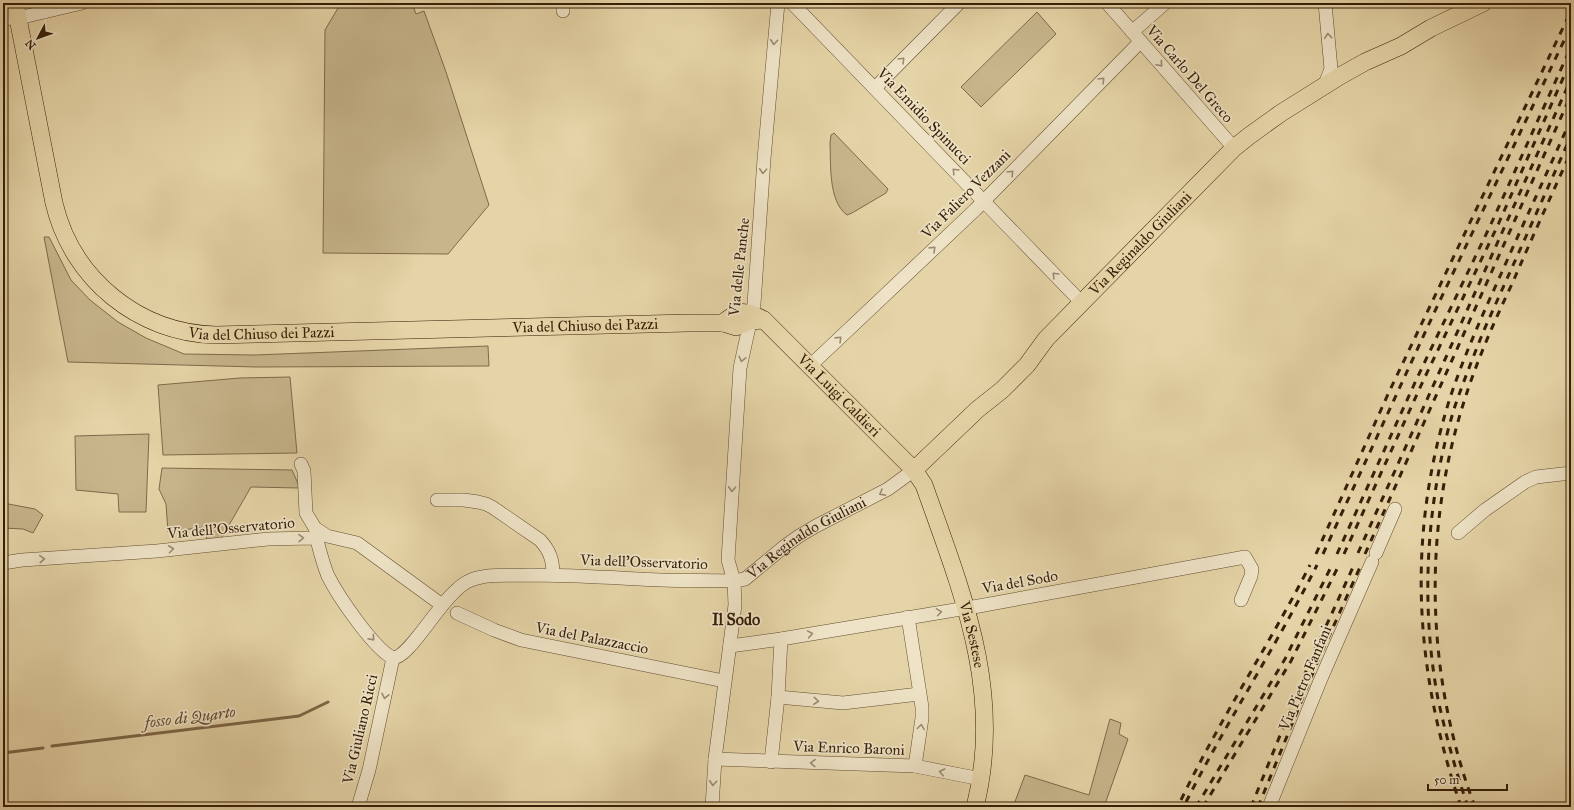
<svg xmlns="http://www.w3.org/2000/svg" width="1574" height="810" font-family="'IM FELL Great Primer',serif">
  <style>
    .green { fill: #c7b58c; stroke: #7e6a4a }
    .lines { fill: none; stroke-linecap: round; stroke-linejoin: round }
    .stream { stroke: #7c6647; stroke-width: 3 }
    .minor-casing { stroke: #624c30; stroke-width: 14 }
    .major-casing { stroke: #361e08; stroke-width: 18 }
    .minor { stroke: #eee3c6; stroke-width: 13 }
    .major { stroke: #e5d4a7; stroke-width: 17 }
    .rail { stroke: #361e08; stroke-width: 3; stroke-dasharray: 7 7; stroke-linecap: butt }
    .oneway { stroke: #9b8a70 }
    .labels { text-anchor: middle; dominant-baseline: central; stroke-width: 3.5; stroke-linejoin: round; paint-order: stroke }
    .street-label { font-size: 15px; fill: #361e08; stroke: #eee3c6 }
    .neighbourhood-label { font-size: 16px; font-weight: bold; fill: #361e08; stroke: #eee3c6 }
    .water-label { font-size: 16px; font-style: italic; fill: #5f482d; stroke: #eee3c6 }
  </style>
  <rect width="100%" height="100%" fill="#e5d4a7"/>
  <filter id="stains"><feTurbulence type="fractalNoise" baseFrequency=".005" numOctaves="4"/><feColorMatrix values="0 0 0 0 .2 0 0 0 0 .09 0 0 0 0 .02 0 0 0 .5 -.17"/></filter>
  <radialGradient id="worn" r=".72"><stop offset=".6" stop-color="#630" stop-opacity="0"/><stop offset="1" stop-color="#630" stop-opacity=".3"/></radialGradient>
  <!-- green -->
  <g class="green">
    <path d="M341 3H412L416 14 424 11 446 72 489 205 448 254 323 253 325 30Z"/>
    <path d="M1037 12 1056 34 981 107 961 87Z"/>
    <path d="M834 133 888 189 886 193 852 213 847 215C828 201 831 164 830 143L831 135Z"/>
    <path d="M44 237H49L71 280 90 300 118 322 146 338 184 354 255 355 488 346 489 366 257 367 68 362Z"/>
    <path d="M290 377 297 453 163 455 158 385 240 378Z"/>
    <path d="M149 434 146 512H119L118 494 76 490 75 436Z"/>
    <path d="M162 468 292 470 300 488 251 487 221 539 207 542 205 527 168 532 166 504 159 489Z"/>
    <path d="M3 503 35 509 43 515 33 533 23 529 3 528Z"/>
    <path d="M1110 719 1121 723 1119 734 1128 739 1104 807H1013L1025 775 1089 795Z"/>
  </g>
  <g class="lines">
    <!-- stream -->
    <g class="stream">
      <path d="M52 746 299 716 328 702"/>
      <path d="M3 753 43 748"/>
    </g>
    <!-- minor casing -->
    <g class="minor-casing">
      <g id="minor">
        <path d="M563 3V11"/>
        <path d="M792 3 1082 303"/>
        <path d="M1107 3 1234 148"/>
        <path d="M1325 3 1331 69 1325 84"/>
        <path d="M3 19 27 16 82 3"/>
        <path d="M1132 32 1165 3"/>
        <path d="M875 88 959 3"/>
        <path d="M811 365 975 210 1140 42"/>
        <path d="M301 464 304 471 306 513 315 528 327 536 357 543 442 605"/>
        <path d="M437 500H464L478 502 486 504 492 507 540 540C550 551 553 560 553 575"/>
        <path d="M1458 533 1485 510 1525 482 1536 477 1571 473"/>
        <path d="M1376 553 1395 509"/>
        <path d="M3 563 22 560 157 551 268 539 312 538 317 540C320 552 323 564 328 576 338 596 374 649 393 658 412 657 444 590 471 580 488 573 510 576 528 575 573 575 617 578 661 580 686 581 710 580 734 581L728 560 740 368 754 304 764 159 778 3"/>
        <path d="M457 613 494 630 521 640 724 681"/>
        <path d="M908 617 922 707V718L915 766"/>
        <path d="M730 646 781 639 979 606 1245 557 1252 569 1251 576 1241 600"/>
        <path d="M778 697 843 703 919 694"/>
        <path d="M715 759 915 766 981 779"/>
        <path d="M771 762 778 697 781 639"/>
        <path d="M358 807 369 770 393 658"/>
        <path id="s1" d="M712 807 715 759 735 605 734 581 745 579 785 546 799 536 816 526 888 489 914 470"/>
        <path d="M1269 807 1320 681 1372 562"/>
      </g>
    </g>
    <!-- major casing -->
    <g class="major-casing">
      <g id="major">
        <path id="s2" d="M15 3 54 203C72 279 138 333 216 335L688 323H723L736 327 750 321 764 320"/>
        <path id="s3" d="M723 323C739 309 746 310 764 320L914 470 924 485C962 592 1004 692 975 807"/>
        <path id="s4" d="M914 470 978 409 1002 390 1027 365 1046 339 1234 148 1249 136 1281 113 1340 76 1365 62 1401 46 1431 28 1483 3"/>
      </g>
    </g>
    <!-- minor -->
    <use href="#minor" class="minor"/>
    <!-- major -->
    <use href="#major" class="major"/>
    <!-- rail -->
    <g class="rail">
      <path d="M1358 553 1571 79"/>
      <path d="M1316 554 1389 392 1571 11"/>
      <path d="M1323 554 1434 313 1571 26"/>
      <path d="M1337 554 1418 376 1491 224 1571 47"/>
      <path d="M1344 554 1424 379 1497 227 1564 76"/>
      <path d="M1365 554 1571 95"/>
      <path d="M1181 800C1220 719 1269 645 1310 565"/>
      <path d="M1186 802C1227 721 1277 645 1317 565"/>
      <path d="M1196 807 1285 659 1332 565"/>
      <path d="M1203 807 1291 661 1339 565"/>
      <path d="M1251 807 1311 659 1354 565"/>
      <path d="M1258 807 1317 663 1361 565"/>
      <path d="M1461 807C1415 671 1406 540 1449 401 1463 358 1482 316 1501 274 1524 222 1548 171 1571 119"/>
      <path d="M1468 807C1456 772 1446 736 1438 699 1420 604 1426 499 1455 406 1464 380 1474 355 1484 330L1571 136"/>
      <path d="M1475 807C1427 680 1422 538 1462 408 1475 365 1493 324 1512 284 1531 240 1551 196 1571 152"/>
    </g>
  </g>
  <!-- one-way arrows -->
  <defs><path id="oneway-chevron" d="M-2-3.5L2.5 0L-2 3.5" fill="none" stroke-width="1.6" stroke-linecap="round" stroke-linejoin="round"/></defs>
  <g class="oneway">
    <use href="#oneway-chevron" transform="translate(1328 36) rotate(-96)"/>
    <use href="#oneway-chevron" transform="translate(774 42) rotate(95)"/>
    <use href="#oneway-chevron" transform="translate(902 60) rotate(-45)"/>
    <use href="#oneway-chevron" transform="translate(1160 64) rotate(49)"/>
    <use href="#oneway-chevron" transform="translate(1102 80) rotate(-46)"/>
    <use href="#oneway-chevron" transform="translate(763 171) rotate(93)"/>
    <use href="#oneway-chevron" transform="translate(955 171) rotate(-134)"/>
    <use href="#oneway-chevron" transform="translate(1011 173) rotate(-46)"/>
    <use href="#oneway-chevron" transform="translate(933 249) rotate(-44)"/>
    <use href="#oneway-chevron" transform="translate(1055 275) rotate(-134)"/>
    <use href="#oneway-chevron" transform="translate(839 339) rotate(-44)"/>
    <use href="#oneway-chevron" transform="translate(742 359) rotate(103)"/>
    <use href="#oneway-chevron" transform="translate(732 489) rotate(93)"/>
    <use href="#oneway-chevron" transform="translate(882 493) rotate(151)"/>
    <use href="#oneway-chevron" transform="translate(301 538) rotate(-1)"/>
    <use href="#oneway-chevron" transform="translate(171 549) rotate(-7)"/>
    <use href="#oneway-chevron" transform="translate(42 559) rotate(-4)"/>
    <use href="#oneway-chevron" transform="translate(939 612) rotate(-9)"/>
    <use href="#oneway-chevron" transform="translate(810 634) rotate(-10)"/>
    <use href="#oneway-chevron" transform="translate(372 638) rotate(49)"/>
    <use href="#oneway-chevron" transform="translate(385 696) rotate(102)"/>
    <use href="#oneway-chevron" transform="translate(816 701) rotate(5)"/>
    <use href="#oneway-chevron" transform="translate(921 727) rotate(-82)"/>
    <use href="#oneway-chevron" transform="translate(813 763) rotate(-178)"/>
    <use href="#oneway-chevron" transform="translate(942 772) rotate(-168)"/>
    <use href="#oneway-chevron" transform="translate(713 783) rotate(94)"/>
  </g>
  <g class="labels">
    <!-- street labels -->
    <g class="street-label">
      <text transform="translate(1190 74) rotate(49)">Via Carlo Del Greco</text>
      <text transform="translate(924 116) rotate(46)">Via Emidio Spinucci</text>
      <text transform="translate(966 194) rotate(-45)">Via Faliero Vezzani</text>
      <text stroke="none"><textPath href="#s4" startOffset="321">Via Reginaldo Giuliani</textPath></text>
      <text transform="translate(739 267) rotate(-84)">Via delle Panche</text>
      <text stroke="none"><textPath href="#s2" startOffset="798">Via del Chiuso dei Pazzi</textPath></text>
      <text stroke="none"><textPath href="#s2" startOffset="474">Via del Chiuso dei Pazzi</textPath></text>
      <text stroke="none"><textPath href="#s3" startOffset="152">Via Luigi Caldieri</textPath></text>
      <text transform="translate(231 528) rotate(-5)">Via dell'Osservatorio</text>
      <text stroke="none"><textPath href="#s1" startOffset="313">Via Reginaldo Giuliani</textPath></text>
      <text transform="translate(644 562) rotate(2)">Via dell'Osservatorio</text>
      <text transform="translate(1020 582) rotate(-10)">Via del Sodo</text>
      <text stroke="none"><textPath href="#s3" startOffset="433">Via Sestese</textPath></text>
      <text transform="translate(592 638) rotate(11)">Via del Palazzaccio</text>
      <text transform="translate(1305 678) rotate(-67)">Via Pietro Fanfani</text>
      <text transform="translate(360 729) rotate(-77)">Via Giuliano Ricci</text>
      <text transform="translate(849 748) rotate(2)">Via Enrico Baroni</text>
    </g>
    <!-- neighbourhood labels -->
    <g class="neighbourhood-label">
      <text x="736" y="619">Il Sodo</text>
    </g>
    <!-- water labels -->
    <g class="water-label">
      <text transform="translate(190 717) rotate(-7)">fosso di Quarto</text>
    </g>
  </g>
  <!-- margin -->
  <rect width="1574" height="810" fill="none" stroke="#e5d4a7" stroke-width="16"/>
  <rect x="4" y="4" width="1566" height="802" fill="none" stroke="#361e08" stroke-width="2"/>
  <rect x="8" y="8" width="1558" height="794" fill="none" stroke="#361e08"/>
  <!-- north arrow -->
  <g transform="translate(38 38) rotate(229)" stroke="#eee3c6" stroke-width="3" paint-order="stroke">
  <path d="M0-3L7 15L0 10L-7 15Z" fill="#361e08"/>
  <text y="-6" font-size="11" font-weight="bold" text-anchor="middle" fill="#361e08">N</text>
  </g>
  <!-- scale -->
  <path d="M1428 784v6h79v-6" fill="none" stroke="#361e08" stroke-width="2"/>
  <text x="1434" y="784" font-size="12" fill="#361e08" stroke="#eee3c6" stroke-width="3" paint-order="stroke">50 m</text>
  <rect width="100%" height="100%" filter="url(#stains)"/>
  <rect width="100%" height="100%" fill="url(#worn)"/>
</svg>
